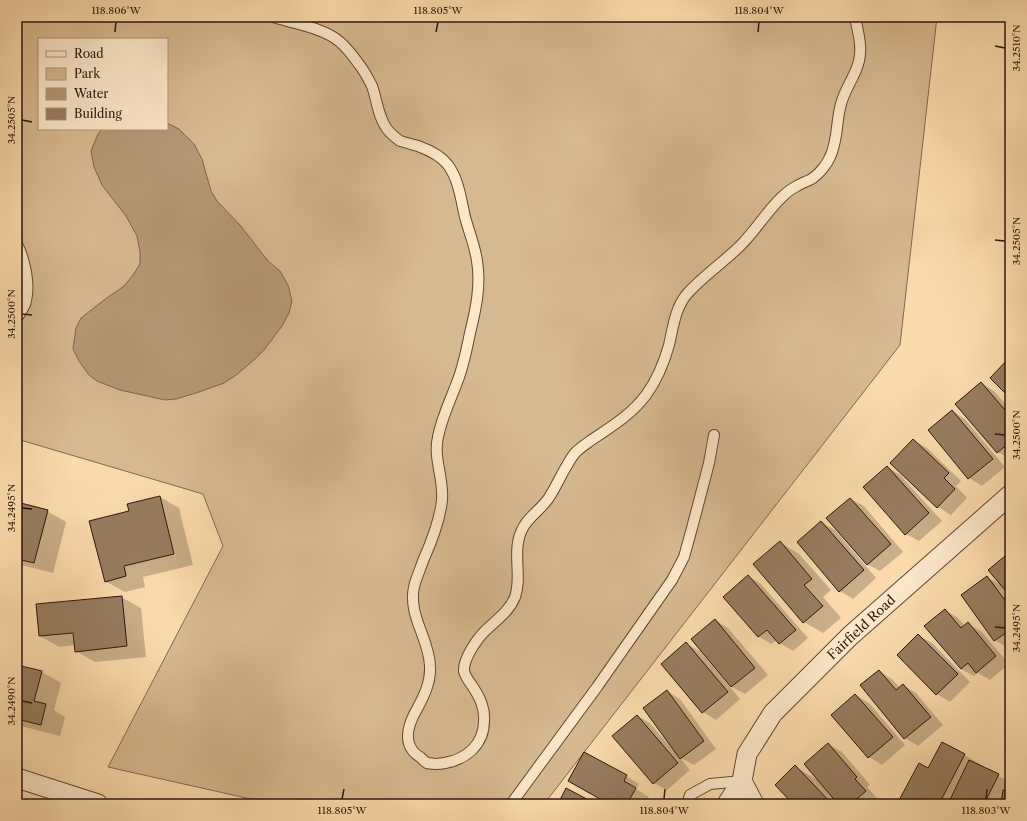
<svg xmlns="http://www.w3.org/2000/svg" width="1027" height="821" font-family="'Libre Caslon Text',serif">
  <style>
    .green { fill: #d7b991; stroke: #81684e; fill-rule: evenodd }
    .water { fill: #b49875; stroke: #7d644b }
    .shadow { fill: #0003 }
    .building { fill: #977c5f; stroke: #2b170b }
    .lines { fill: none; stroke-linecap: round; stroke-linejoin: round }
    .service-casing { stroke: #5f4833; stroke-width: 12 }
    .minor-casing { stroke: #5f4833; stroke-width: 21 }
    .service { stroke: #fce7c9; stroke-width: 10 }
    .minor { stroke: #fce7c9; stroke-width: 19 }
    .ticks { fill: none; stroke: #2b170b; stroke-width: 1.5 }
    .labels { text-anchor: middle; dominant-baseline: central; stroke-width: 3; stroke-linejoin: round; paint-order: stroke }
    .street-label { font-size: 13px; fill: #2b170b; stroke: #fce7c9 }
    .neatline { fill: none; stroke: #2b170b; stroke-width: 1.5 }
    .ticks-label { font-size: 10px; text-anchor: middle; fill: #2b170b }
  </style>
  <rect width="100%" height="100%" fill="#fadaac"/>
  <filter id="stains"><feTurbulence type="fractalNoise" baseFrequency=".005" numOctaves="4"/><feColorMatrix values="0 0 0 0 .2 0 0 0 0 .09 0 0 0 0 .02 0 0 0 .5 -.17"/></filter>
  <radialGradient id="worn" r=".72"><stop offset=".6" stop-color="#630" stop-opacity="0"/><stop offset="1" stop-color="#630" stop-opacity=".3"/></radialGradient>
  <!-- green -->
  <path class="green" d="M17 17H937L900 345 544 804H273L108 767 223 546 203 494 17 439ZM39 39H167V129H39Z"/>
  <!-- water -->
  <path class="water" d="M167 123 179 129 194 144 202 159 211 191 217 201 240 225 268 261 280 271 288 285 292 301 289 313 282 326 264 350 255 359 235 376 224 383 199 392 176 399 165 400 120 390 97 381 89 375 79 361 73 349 76 328 81 318 104 300 124 286 133 275 140 264V252L137 236 126 216 102 185 94 167 91 151 98 134 102 129H167Z"/>
  <!-- shadow -->
  <g class="shadow">
    <path d="M981 383 994 391 1010 409V459L998 452Z"/>
    <path d="M952 411 965 419 1005 467 982 486 969 478 929 430Z"/>
    <path d="M913 440 927 448 961 481 956 486 967 498 951 515 938 507Z"/>
    <path d="M887 467 900 475 942 521 919 541 906 534Z"/>
    <path d="M160 497 179 508 193 565 143 577 145 587 125 592 105 581 130 512Z"/>
    <path d="M851 499 864 506 903 552 880 571 867 564Z"/>
    <path d="M17 503 47 511 66 522 53 573 17 564Z"/>
    <path d="M822 523 835 530 876 578 853 599 840 591Z"/>
    <path d="M780 542 799 554 831 590 823 597 841 618 823 633 804 622 754 564Z"/>
    <path d="M1010 553V595L1007 591 1006 592 1010 598V646L1008 648 995 640 962 595 987 577 1003 586Z"/>
    <path d="M748 576 761 584 808 638 793 651 780 643 777 640 771 644 758 636Z"/>
    <path d="M121 597 141 608 146 657 95 662 76 651 75 645 59 647 40 636Z"/>
    <path d="M945 610 958 618 965 626 968 624 981 631 1009 664 990 680 978 673 974 676 961 669Z"/>
    <path d="M715 620 728 628 768 675 745 694 732 687 692 639Z"/>
    <path d="M918 635 932 643 970 682 950 702 937 694 898 655Z"/>
    <path d="M686 644 700 651 740 699 716 720 703 712Z"/>
    <path d="M17 666 42 672 61 683 54 710 65 717 60 736 17 725Z"/>
    <path d="M879 671 892 679 900 688 903 685 916 693 943 725 918 746 905 738 862 686Z"/>
    <path d="M667 691 680 699 716 749 694 765 679 757 690 770 667 790 654 783 637 716 650 723 673 750 674 749Z"/>
    <path d="M855 695 869 703 905 745 882 765 869 757 832 715Z"/>
    <path d="M828 744 842 752 870 785 867 787 878 799 873 804H795V767L818 780Z"/>
    <path d="M942 744 965 755 984 767 983 768 1010 782V786L1007 791 1010 792V804H898L929 769Z"/>
    <path d="M626 776 639 784 636 789 649 797 645 804H611Z"/>
  </g>
  <!-- building -->
  <g class="building">
    <path d="M1010 357V398L990 378Z"/>
    <path d="M981 382 1010 416V422L1008 424 1010 427V442L997 453 955 404Z"/>
    <path d="M952 410 993 459 968 479 928 430Z"/>
    <path d="M913 439 949 473 944 478 955 489 937 508 890 463Z"/>
    <path d="M887 466 929 513 905 535 863 487Z"/>
    <path d="M160 496 174 554 124 566 126 576 105 582 89 521 129 511 127 504Z"/>
    <path d="M850 498 891 544 867 565 826 518Z"/>
    <path d="M17 502 48 510 34 563 17 559Z"/>
    <path d="M821 521 864 570 839 592 797 542Z"/>
    <path d="M780 541 812 579 804 585 823 606 803 623 753 564Z"/>
    <path d="M1010 552V596L988 570Z"/>
    <path d="M748 575 796 630 779 644 767 630 758 637 723 597Z"/>
    <path d="M987 576 1010 607V630L994 641 961 595Z"/>
    <path d="M122 596 127 646 75 652 73 633 39 636 36 604Z"/>
    <path d="M945 609 961 628 968 622 996 656 976 673 968 663 961 669 924 626Z"/>
    <path d="M715 619 755 668 731 687 691 639Z"/>
    <path d="M918 634 958 674 936 695 897 655Z"/>
    <path d="M686 642 728 692 702 713 661 664Z"/>
    <path d="M17 665 42 671 34 701 46 704 41 725 17 719Z"/>
    <path d="M879 670 896 690 903 684 931 717 904 739 860 685Z"/>
    <path d="M667 690 704 741 680 759 643 708Z"/>
    <path d="M855 694 893 737 868 758 831 715Z"/>
    <path d="M637 715 678 763 653 784 612 736Z"/>
    <path d="M942 742 965 754 939 804H897L919 763 928 768Z"/>
    <path d="M828 743 857 777 855 779 866 791 851 804H838L804 764Z"/>
    <path d="M584 752 627 775 624 781 636 788 627 804H609L568 781Z"/>
    <path d="M969 760 999 774 984 804H948Z"/>
    <path d="M795 765 832 804H793L775 785Z"/>
    <path d="M566 788 596 804H558Z"/>
    <path d="M1003 790 1010 791V804H1001Z"/>
  </g>
  <g class="lines">
    <!-- service casing -->
    <g class="service-casing">
      <g id="service">
        <path d="M273 17C293 23 324 28 340 42 347 48 353 56 358 63 364 70 368 78 372 86 377 100 378 117 387 129 390 133 396 138 400 141 404 142 414 145 418 146 429 150 441 156 448 165 459 180 461 200 465 217 469 232 475 246 477 261 481 285 476 309 470 333 467 348 464 363 459 377 452 397 442 416 438 437 433 458 444 479 442 500 440 520 431 543 423 561 420 570 416 578 414 587 408 616 429 638 430 666 431 682 424 696 417 709 410 721 403 739 413 751 415 754 417 755 420 757 422 759 424 761 427 763 432 764 440 764 445 763 467 759 484 744 484 721 485 708 480 698 473 687 470 683 465 676 464 671 463 659 477 639 485 631 496 620 509 612 515 597 523 575 510 549 524 526 530 516 541 509 548 499 555 489 560 477 566 467 569 462 572 456 576 452 580 448 586 444 590 441 611 427 631 415 646 395 657 380 664 363 669 345 673 328 675 308 687 294 703 276 724 262 741 245 756 230 767 211 782 197 785 194 793 188 797 186 801 183 809 181 813 178 820 173 827 164 830 157 838 141 836 121 841 104 844 92 851 82 856 70 864 51 859 37 855 17"/>
        <path d="M17 244C25 260 30 284 26 301 25 307 20 313 17 318"/>
        <path d="M511 804 597 687 672 580 684 557 692 528 709 463 714 435"/>
        <path d="M687 804 690 795 710 784 742 781"/>
      </g>
    </g>
    <!-- minor casing -->
    <g class="minor-casing">
      <g id="minor">
        <path d="M17 778 98 804"/>
        <path d="M742 781 754 804"/>
        <path d="M727 804 742 781 747 754 773 713 850 636 1010 495"/>
      </g>
    </g>
    <!-- service -->
    <use href="#service" class="service"/>
    <!-- minor -->
    <use href="#minor" class="minor"/>
  </g>
  <!-- ticks -->
  <path class="ticks" d="M115 32 116 22M436 32 438 22M758 32 759 22M995 46 1005 48M22 120 32 122M995 240 1005 241M22 314 32 315M995 434 1005 435M22 508 32 509M995 627 1005 628M22 701 32 703M342 799 344 789M664 799 665 789M986 799 987 789"/>
  <g class="labels">
    <!-- street labels -->
    <g class="street-label">
      <text transform="translate(861 627) rotate(-43)">Fairfield Road</text>
    </g>
  </g>
  <!-- margin -->
  <rect width="1027" height="821" fill="none" stroke="#fadaac" stroke-width="44"/>
  <!-- legend -->
  <rect x="38" y="38" width="130" height="92" fill="#fce7c9" stroke="#a8947d"/>
  <rect x="46" y="51" width="20" height="6" fill="#fce7c9" stroke="#a8947d"/>
  <text x="74" y="58" font-size="12" fill="#2b170b">Road</text>
  <rect x="46" y="68" width="20" height="12" fill="#d7b991" stroke="#a8947d"/>
  <text x="74" y="78" font-size="12" fill="#2b170b">Park</text>
  <rect x="46" y="88" width="20" height="12" fill="#b49875" stroke="#a8947d"/>
  <text x="74" y="98" font-size="12" fill="#2b170b">Water</text>
  <rect x="46" y="108" width="20" height="12" fill="#977c5f" stroke="#a8947d"/>
  <text x="74" y="118" font-size="12" fill="#2b170b">Building</text>
  <rect x="22" y="22" width="983" height="777" class="neatline"/>
  <g class="ticks-label">
    <text x="116" y="14">118.806°W</text>
    <text x="438" y="14">118.805°W</text>
    <text x="759" y="14">118.804°W</text>
    <text transform="translate(1016 48) rotate(-90)" y="4">34.2510°N</text>
    <text transform="translate(11 120) rotate(-90)" y="4">34.2505°N</text>
    <text transform="translate(1016 241) rotate(-90)" y="4">34.2505°N</text>
    <text transform="translate(11 314) rotate(-90)" y="4">34.2500°N</text>
    <text transform="translate(1016 435) rotate(-90)" y="4">34.2500°N</text>
    <text transform="translate(11 508) rotate(-90)" y="4">34.2495°N</text>
    <text transform="translate(1016 628) rotate(-90)" y="4">34.2495°N</text>
    <text transform="translate(11 701) rotate(-90)" y="4">34.2490°N</text>
    <text x="342" y="814">118.805°W</text>
    <text x="664" y="814">118.804°W</text>
    <text x="986" y="814">118.803°W</text>
  </g>
  <rect width="100%" height="100%" filter="url(#stains)"/>
  <rect width="100%" height="100%" fill="url(#worn)"/>
</svg>
